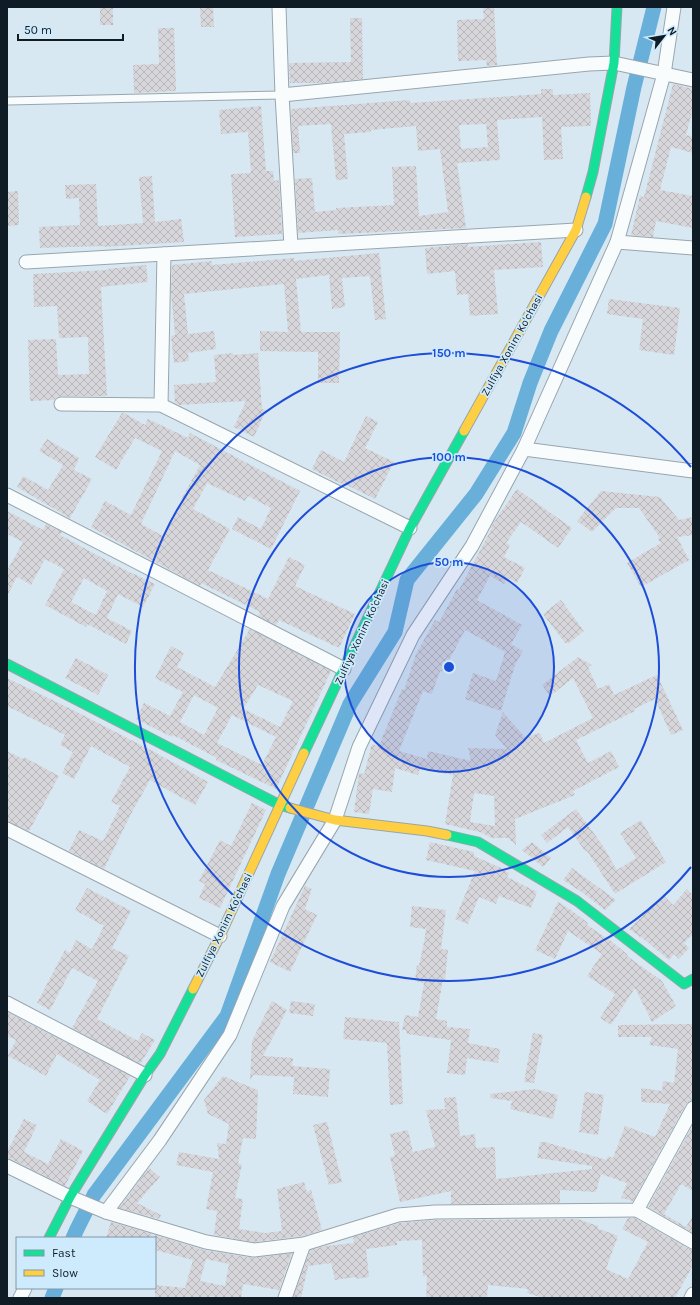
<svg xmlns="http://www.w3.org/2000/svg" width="700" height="1305" font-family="Karla,sans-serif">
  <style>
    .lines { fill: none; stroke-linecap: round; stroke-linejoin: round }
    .canal { stroke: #68b0da; stroke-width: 15 }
    .building { fill: url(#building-cross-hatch); fill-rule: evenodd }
    .lane-casing { stroke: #98a5ae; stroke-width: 9 }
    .street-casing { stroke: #98a5ae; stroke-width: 15 }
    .fast-casing { stroke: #98a5ae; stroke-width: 11 }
    .slow-casing { stroke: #98a5ae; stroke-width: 11 }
    .lane { stroke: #f9fcfd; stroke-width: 7 }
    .street { stroke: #f9fcfd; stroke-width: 13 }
    .fast { stroke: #16e098; stroke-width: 9 }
    .slow { stroke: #ffcf43; stroke-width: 9 }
    .ring { fill: none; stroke: #1d4ed8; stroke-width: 2 }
    .labels { text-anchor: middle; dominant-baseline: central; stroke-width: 3.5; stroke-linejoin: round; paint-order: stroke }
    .street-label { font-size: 11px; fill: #101c25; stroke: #ceeafd }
    .centre { fill: #1d4ed8; stroke: #ceeafd; stroke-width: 2 }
    .ring-label { font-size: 12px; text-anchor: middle; font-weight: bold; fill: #1d4ed8; stroke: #ceeafd; stroke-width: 3.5; stroke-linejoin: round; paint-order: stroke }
  </style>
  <defs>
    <pattern id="building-cross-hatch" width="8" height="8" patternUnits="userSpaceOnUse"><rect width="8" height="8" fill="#d7d6db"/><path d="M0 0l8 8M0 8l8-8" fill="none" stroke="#b8b7bc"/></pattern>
  </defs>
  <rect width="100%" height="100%" fill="#d8e8f2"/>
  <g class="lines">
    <!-- canal -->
    <g class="canal">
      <path d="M73 1238 77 1229 94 1195 227 1016 278 874 350 704 395 632 407 580 476 494 514 433 530 383 551 331 605 224 634 87 654 7"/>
      <path d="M52 1298 56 1288"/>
    </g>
  </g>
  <!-- building -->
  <g class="building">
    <rect x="100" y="7" width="13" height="18"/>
    <path d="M200 7H213L214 27H201Z"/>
    <path d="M483 7H494L497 65 487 66 486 60 458 61 457 20 484 19Z"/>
    <path d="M350 18H362L363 79 322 83H290L289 63 351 62Z"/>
    <path d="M158 28H174L176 91 134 93 133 65 159 64Z"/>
    <path d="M673 84 693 89V109L686 135 693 137V153L671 147 660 190 693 196V228L656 221 653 237 631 235 640 196 644 197Z"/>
    <path d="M541 89H553V95L590 93 591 126 561 127 563 159 544 160 542 117 497 120 500 160 457 163 466 228 338 234V230L298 233 295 179 312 178 315 212 336 210V208L394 205 392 167 416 166 419 216 448 212 440 149 418 151 416 126 371 130V132L344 134 348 179 336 180 331 124 298 126 300 153H293L291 109 410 100V103L541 94ZM486 124 488 147 461 149 459 125Z"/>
    <path d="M261 106 266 171H273L274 181 279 180 282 234 235 237 231 174 251 173 248 132 221 134 219 110Z"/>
    <path d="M152 176 155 222 181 219 184 242 103 247V246L40 248 39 227 80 225 79 198 66 199 65 185 96 184 98 226 143 223 139 177Z"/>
    <path d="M18 191 19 225 7 226V192Z"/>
    <path d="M541 242 543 267 494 270 498 314 470 316 468 294 457 295 455 271 427 274 425 248 468 244V247Z"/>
    <path d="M379 253 386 319 375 320 370 276 342 278 345 307 332 309 329 275 296 279 301 332H340L339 383H318V352L260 351V331L288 332 284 284 184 294 188 334 214 331 216 349 188 353 189 361 174 363 171 336 175 335 171 292 172 265 212 261V265L294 258V261Z"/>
    <path d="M146 265 148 282 101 287 107 396H61L57 397 54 400 30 401 28 340 56 339 58 375 89 374 88 337 59 338 57 306 34 307 33 274 107 270V269Z"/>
    <path d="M609 299 680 308 674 355 639 350 643 319 607 314Z"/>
    <path d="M233 353V355L258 353 262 409 266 410 254 437 234 427 246 401 180 405 175 403 174 385 216 382 214 355Z"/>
    <path d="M122 413H124L145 425 148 419 188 438 190 433 300 491 271 549 232 529 238 517 261 529 271 508 248 496 245 501 207 483 193 509 230 529 208 570 268 599 289 557 305 565 295 586 355 614 339 648 279 620 276 625 258 616 260 612 201 583 200 586 91 527 105 501 131 515 162 451 135 438 116 470 95 457ZM175 451 200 465 181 500 183 501 163 536 141 524Z"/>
    <path d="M366 416 378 422 365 448 394 462 375 499 347 485 346 486 312 469 321 450 344 462Z"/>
    <path d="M47 439 79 458 74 470 92 479 70 518 17 487 23 476 48 490 63 465 39 451Z"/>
    <path d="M517 489 572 528 558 548 521 522 506 543 510 545 504 557 525 568 517 583 508 578 504 584 490 576 477 600 522 625 511 644 523 651 515 665 501 711 465 699 473 673 496 681 505 652 465 630 443 672 440 671 432 694 423 691 399 751 427 759 428 751 471 761 468 748 507 749 495 735 503 712 525 737 540 733 544 743 593 718 573 678 550 696 542 685 578 657 592 665 588 667 598 689 609 684 614 695 657 675 683 730 671 735 655 699 634 709 635 711 576 740 588 763 611 751 619 767 573 791 575 795 515 819 516 845 508 838H492L480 832 445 824 453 775 420 769 418 775 395 768 392 792 373 789 369 814 354 812 359 773 364 774 372 744 379 746 402 689 404 690 416 654 435 620 439 622 457 589 459 590 492 528H491L492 525ZM474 793 494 796 495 826 470 822Z"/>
    <path d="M601 491 660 497 679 520 693 517V535L677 537 689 560 641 587 627 563 661 543 658 539 660 538 639 508H616L592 532 577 521Z"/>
    <path d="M7 511 43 530 46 524 62 532 60 535 119 567 155 584 143 607 118 594 107 618 132 631 126 644 87 624 86 627 45 605 64 569 45 559 31 585 17 577 7 596V571L23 542 7 534ZM84 578 107 591 96 615 71 602Z"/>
    <path d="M561 600 584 631 569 643H565L543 614Z"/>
    <path d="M250 629 331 671 276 789 216 760 217 758 173 735 172 737 136 719 144 703 170 716 183 692 155 678 171 646 184 653 177 667 215 687ZM258 685 293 701 280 727 243 709ZM194 695 218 708 204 735 180 722ZM232 715 276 737 262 765 217 743Z"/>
    <path d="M76 658 108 675 98 695 65 678Z"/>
    <path d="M7 678 75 711 158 754 208 782 195 805 150 780 132 812 104 869 69 851 79 830 103 841 120 806 111 802 130 767 91 746 74 779 62 773 73 752 60 745 65 735 7 706Z"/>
    <path d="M7 751 23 759 24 757 59 776 29 831 7 821Z"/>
    <path d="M252 803 266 810 220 908 199 898 205 884 199 881 220 840 231 846Z"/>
    <path d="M576 809 601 843 617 870 636 858 620 833 641 820 666 862 615 894 587 851H585L568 827 547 843 541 835Z"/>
    <path d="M430 842 474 852V856L499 867 509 873 507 877 537 892 531 908 499 896 496 904 479 897 468 924 455 919 475 871 426 860Z"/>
    <path d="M532 842 551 858 543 867 522 850Z"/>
    <path d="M572 868 616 900 605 910 583 893 563 880Z"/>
    <path d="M305 886 312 889 305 909 317 915 290 972 270 962Z"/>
    <path d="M87 888 131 911 112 948 129 956 97 1019 138 1041 142 1033 155 1040 140 1064 72 1028 98 981 72 968 50 1010 37 1003 65 950 70 953 76 940 92 949 104 926 75 910Z"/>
    <path d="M687 889 693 895V934L684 943 689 948 679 959 674 954 669 960 640 936V937L629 929 664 896 673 905Z"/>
    <path d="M558 902 571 910 588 923 587 925 611 941 628 955 627 956 662 981 676 1006 652 1022 635 988 611 1025 600 1018 615 994 587 976 602 954 568 931 555 959 535 950Z"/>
    <path d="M412 906 446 910 441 949 448 950 445 980 443 979 436 1019 447 1021V1027L470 1029 468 1043 500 1049 498 1063 467 1058 465 1075 447 1073 451 1040 407 1034 406 1030H402L405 1015 418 1017 424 983 415 981 417 965 419 966 424 942 426 929 410 927Z"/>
    <path d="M272 1001 287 1010 263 1056 293 1058 292 1066 330 1069 328 1097 293 1094 294 1077 253 1075 250 1081 252 1041Z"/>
    <path d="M291 1001 315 1004 313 1016 289 1013Z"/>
    <path d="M7 1012 130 1076 107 1114 87 1101 100 1080 57 1054 46 1076 8 1056 16 1040 7 1036Z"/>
    <path d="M345 1017 399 1022 403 1104 390 1105 387 1043 343 1039Z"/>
    <path d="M693 1024V1100L689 1101 686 1104 633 1201 621 1198 627 1183 601 1174 596 1192 560 1190V1203L451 1204V1191L400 1202 390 1157 395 1156 390 1134 408 1130 413 1152 435 1147 426 1110 445 1109 444 1098 456 1097 460 1136 475 1134 476 1148 495 1147 496 1179 592 1169V1166L537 1158 540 1142H545L607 1160 608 1156 613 1158 625 1126 655 1137 670 1104 641 1102V1088L662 1091 663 1081 674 1083 678 1049 649 1045 652 1037H618V1025Z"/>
    <path d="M533 1033 543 1035 534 1083 524 1082Z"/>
    <path d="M223 1076 258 1090 256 1139 243 1138 238 1164H242L235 1198 243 1199 239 1229 265 1233 282 1231 277 1189 304 1182 307 1192 311 1190 322 1230 302 1236 254 1242 214 1235 217 1211 206 1209 213 1172 176 1165 179 1152 219 1159 217 1143 226 1144 229 1124 208 1114 204 1100Z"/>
    <path d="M535 1089 558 1095 553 1119 510 1109 512 1101 490 1098V1094Z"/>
    <path d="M585 1092 604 1095 598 1135 579 1132Z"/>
    <path d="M24 1119 37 1125 24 1152 48 1164 61 1139 83 1151 65 1186 7 1157V1152Z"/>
    <path d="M327 1122 342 1182 329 1185 313 1125Z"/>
    <path d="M693 1125V1191L681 1184 664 1214 686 1227 693 1215V1233L648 1207Z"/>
    <path d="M149 1168 160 1177 137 1203 161 1215 159 1219 119 1208Z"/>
    <path d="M628 1218H635L689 1249 693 1250V1265L675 1298H543L527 1293 528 1289 488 1285 487 1298H426L427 1275 423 1276 422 1240 397 1241V1245L366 1249 369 1277 356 1279V1277L335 1280 331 1263 308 1266 301 1298H293L310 1250 326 1246 354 1243 353 1237 400 1223 435 1220 578 1219 598 1226 597 1228 618 1236 606 1269 628 1279 648 1242 622 1229Z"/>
    <path d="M111 1222 152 1234 150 1238H106Z"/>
    <path d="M155 1235 204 1250 253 1258 292 1253 279 1290 243 1284 241 1298H219L210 1296V1298H155V1285L185 1288 193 1260 155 1250ZM206 1259 229 1264 225 1286 200 1281Z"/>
  </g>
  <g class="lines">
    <!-- lane casing -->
    <g class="lane-casing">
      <path id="lane" d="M8 101 282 95"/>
    </g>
    <!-- street casing -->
    <g class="street-casing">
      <g id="street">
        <path d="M279 7 282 95 589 64 614 63 693 80"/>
        <path d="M282 95 291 246"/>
        <path d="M617 242 693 248"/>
        <path d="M26 262 576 230"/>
        <path d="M61 404 161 405 410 528"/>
        <path d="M161 405 164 254"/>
        <path d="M524 449 693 471"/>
        <path d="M7 495 344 669"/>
        <path d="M7 829 220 936"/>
        <path d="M7 1003 145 1075"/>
        <path d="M7 1166 70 1197 106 1212 206 1242 254 1250 304 1244 398 1215 435 1212 637 1210 693 1108"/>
        <path d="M637 1210 693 1242"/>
        <path d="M106 1212 160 1140 230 1035 283 906 335 820 359 747 413 635 472 546 524 449 617 242 664 74 674 7"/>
        <path d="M20 1298 25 1288"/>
        <path d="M285 1298 304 1244"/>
        <path d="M691 1298 693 1294"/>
      </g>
    </g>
    <!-- fast casing -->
    <g class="fast-casing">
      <g id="fast">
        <path d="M586 197 593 172 614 63 617 7"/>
        <path d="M7 664 280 805 290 808"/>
        <path d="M304 753 410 528 464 431"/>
        <path d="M447 835 478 842 577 901 684 984 693 979"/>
        <path d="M49 1238 70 1197 145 1075 160 1054 193 989"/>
      </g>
    </g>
    <!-- slow casing -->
    <g class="slow-casing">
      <g id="slow">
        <path d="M464 431 576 230 586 197"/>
        <path d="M290 808 335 820 427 831 447 835"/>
        <path d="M193 989 220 936 304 753"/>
      </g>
    </g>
    <!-- lane -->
    <use href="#lane" class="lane"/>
    <!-- street -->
    <use href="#street" class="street"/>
    <!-- fast -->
    <use href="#fast" class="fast"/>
    <!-- slow -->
    <use href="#slow" class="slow"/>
  </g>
  <!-- distance rings -->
  <circle cx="449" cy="667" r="105" fill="#1d4ed8" fill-opacity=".12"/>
  <g class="ring">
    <circle cx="449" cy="667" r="105"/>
    <circle cx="449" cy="667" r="210"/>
    <path d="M691 867A314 314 0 1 1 691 467"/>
  </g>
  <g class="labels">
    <!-- street labels -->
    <g class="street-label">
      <text transform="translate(512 345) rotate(-61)">Zulfiya Xonim Ko'chasi</text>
      <text transform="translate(362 632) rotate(-65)">Zulfiya Xonim Ko'chasi</text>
      <text transform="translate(224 925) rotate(-64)">Zulfiya Xonim Ko'chasi</text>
    </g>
  </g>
  <circle cx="449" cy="667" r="6" class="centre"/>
  <g class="ring-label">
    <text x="449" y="357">150 m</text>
    <text x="449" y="461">100 m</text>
    <text x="449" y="566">50 m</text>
  </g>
  <!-- border -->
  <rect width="700" height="1305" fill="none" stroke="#101c25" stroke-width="16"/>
  <!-- legend -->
  <rect x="16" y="1237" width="140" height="52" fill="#ceeafd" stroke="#8298a7"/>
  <rect x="24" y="1250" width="20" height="6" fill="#16e098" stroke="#8298a7"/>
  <text x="52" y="1257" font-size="12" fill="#101c25">Fast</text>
  <rect x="24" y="1270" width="20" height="6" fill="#ffcf43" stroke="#8298a7"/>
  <text x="52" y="1277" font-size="12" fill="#101c25">Slow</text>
  <!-- north arrow -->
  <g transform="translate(664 36) rotate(59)" stroke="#ceeafd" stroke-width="3" paint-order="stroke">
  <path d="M0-3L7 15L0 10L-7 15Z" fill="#101c25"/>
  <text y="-6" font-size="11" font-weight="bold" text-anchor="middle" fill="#101c25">N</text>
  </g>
  <!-- scale -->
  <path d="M18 34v6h105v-6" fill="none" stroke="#101c25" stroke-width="2"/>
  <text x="24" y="34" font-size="12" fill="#101c25" stroke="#ceeafd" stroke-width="3" paint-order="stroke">50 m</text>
</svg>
